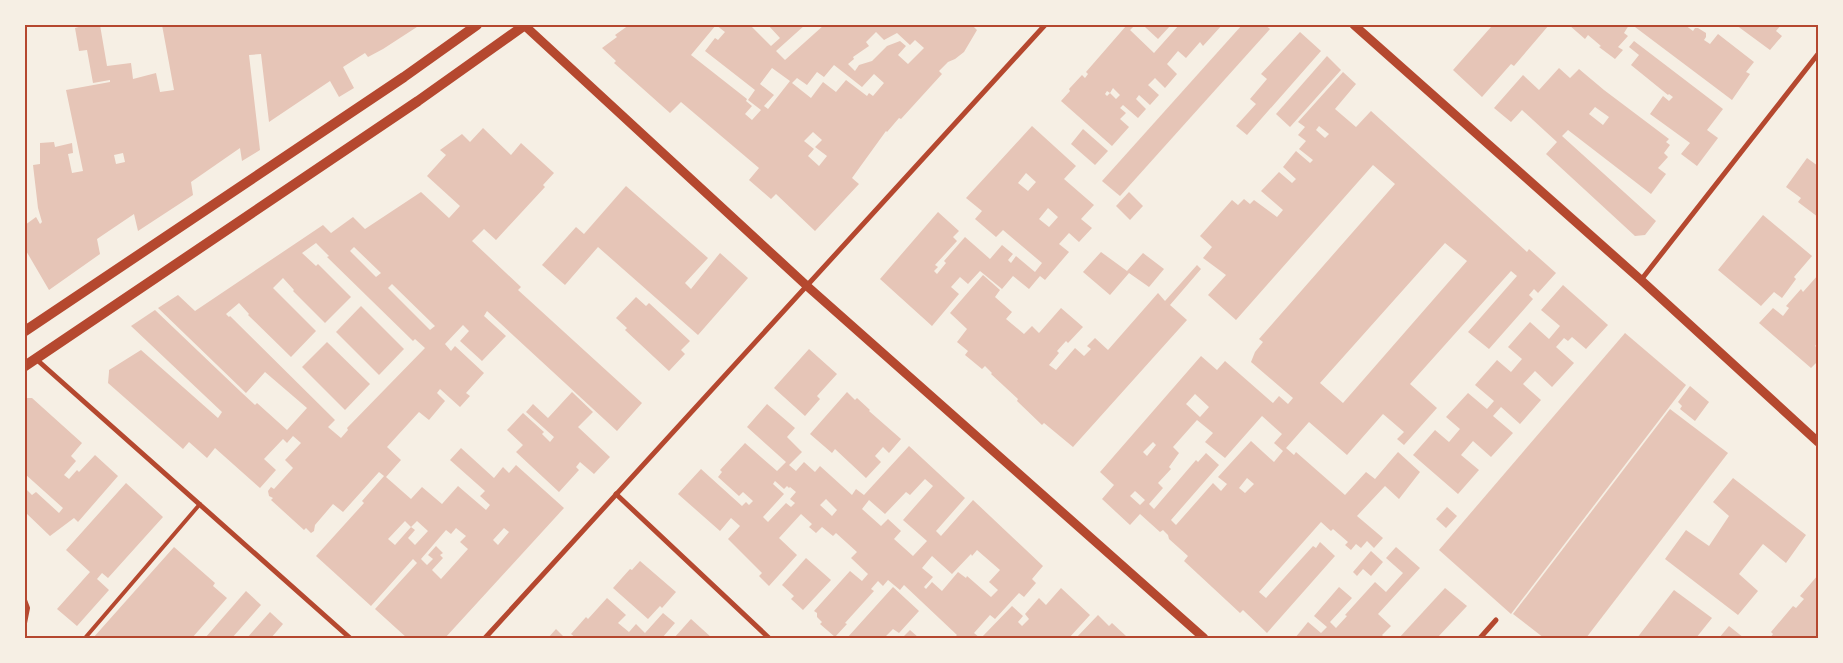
<svg xmlns="http://www.w3.org/2000/svg" width="1843" height="663" font-family="Poppins,sans-serif">
  <style>
    .building { fill: #e6c5b7; fill-rule: evenodd }
    .lines { fill: none; stroke-linecap: round; stroke-linejoin: round }
    .service { stroke: #b5482f; stroke-width: 4 }
    .minor { stroke: #b5482f; stroke-width: 5 }
    .tertiary { stroke: #b5482f; stroke-width: 9 }
    .secondary { stroke: #b5482f; stroke-width: 10 }
    .neatline { fill: none; stroke: #b5482f; stroke-width: 2 }
  </style>
  <rect width="100%" height="100%" fill="#f6efe4"/>
  <!-- building -->
  <g class="building">
    <path d="M86 25H100L107 66 131 63 133 79 156 73 160 92 174 90 162 25H420L383 49 368 57 365 53 343 67 354 88 339 97 330 81 269 122 261 54 249 55 260 150 242 161 240 148 191 182 193 195 138 231 134 214 97 239 100 254 49 290 25 249V225L36 217 40 224 42 222 38 208 33 165 40 164V143L54 142 55 147 72 143 73 153 68 154 72 173 83 171 66 90 110 82V80L93 83 87 50 79 51 75 28ZM123 153 125 162 116 164 114 155Z"/>
    <path d="M629 25H750L771 46 780 38 768 25H805L776 51 785 60 824 25H972L977 30 964 52 955 59 948 62 939 71 942 74 901 119 899 118 887 132 886 131 852 178 859 184 815 231 776 194 771 199 749 180 759 168 681 102 670 113 614 63 616 61 602 48 617 37 615 35ZM716 25 725 32 718 40 715 38 705 51 755 90 748 100 761 110 752 120 745 114 752 106 746 101 747 99 691 55ZM876 32 884 40 897 33 910 45 915 40 924 48 908 64 898 55 906 46 900 41 887 46 872 61 859 65 855 71 848 64 854 59 853 57 869 46 866 42ZM834 65 862 87 874 74 884 83 873 96 869 93 867 96 846 80 836 92 823 82 811 98 792 83 797 78 807 85 817 72 824 77ZM772 68 790 81 768 109 764 106 774 95 760 84ZM813 132 822 140 815 147 827 156 819 166 808 156 814 149 804 141Z"/>
    <path d="M1125 25H1135L1130 30 1154 53 1179 25H1222L1203 46 1200 42 1186 58 1178 51 1167 64 1177 74 1165 88 1155 78 1148 85 1159 95 1150 105 1139 95 1136 99 1146 109 1138 118 1123 105 1120 108 1126 113 1120 119 1129 127 1112 146 1061 101 1070 91 1069 89 1082 75 1085 78 1088 74 1086 72 1126 26ZM1113 88 1120 95 1116 99 1110 93 1107 96 1105 94 1107 91 1110 93Z"/>
    <path d="M1147 25H1171L1158 39 1145 27Z"/>
    <path d="M1242 25H1265L1270 29 1120 196 1102 181Z"/>
    <path d="M1489 25H1549L1514 66 1511 64 1482 97 1453 70 1491 27Z"/>
    <path d="M1569 25H1629L1624 33 1628 36 1618 47 1623 50 1615 59 1599 47 1601 46 1588 35 1585 39Z"/>
    <path d="M1637 25H1685L1693 31 1695 28H1698L1706 33V37L1704 40 1710 44 1718 34 1754 62 1746 72 1750 74 1732 100 1635 27Z"/>
    <path d="M1736 25H1781L1776 31 1782 36 1770 50Z"/>
    <path d="M1300 32 1321 51 1247 135 1236 126 1256 104 1250 99 1267 79 1261 74Z"/>
    <path d="M1634 41 1723 109 1707 130 1718 138 1697 166 1681 154 1690 143 1650 114 1663 96 1669 101 1673 97 1669 94 1668 95 1631 65 1639 55 1629 47Z"/>
    <path d="M1327 56 1341 70 1290 127 1276 114Z"/>
    <path d="M1559 68 1570 78 1579 69 1604 90 1669 139 1666 142 1670 145 1664 153 1668 157 1658 168 1666 174 1651 194 1568 130 1562 136 1656 221 1645 235 1635 236 1546 154 1557 142 1522 110 1511 122 1494 108 1523 75 1539 90ZM1595 107 1609 117 1603 125 1589 114Z"/>
    <path d="M1343 72 1356 84 1335 109 1356 127 1371 111 1527 252 1529 249 1556 273 1538 293 1534 289 1529 295 1533 299 1489 349 1468 332 1517 276 1511 271 1410 384 1437 408 1404 445 1397 439 1404 432 1383 414 1347 455 1309 422 1286 448 1294 455 1296 452 1345 495 1366 472 1375 479 1398 452 1420 472 1399 499 1385 486 1357 516 1383 538 1374 548 1367 541 1361 548 1356 544 1351 550 1345 545 1348 542 1333 529 1331 531 1321 522 1259 592 1266 598 1313 546 1316 548 1320 542 1335 556 1267 633 1243 610 1240 613 1184 561 1188 556 1169 539 1168 535 1163 530 1160 532 1140 514 1130 525 1102 499 1114 485 1100 472 1201 356 1217 370 1225 361 1273 403 1279 396 1288 404 1293 398 1251 362 1255 352 1263 342 1259 339 1395 184 1373 165 1236 320 1208 295 1226 275 1203 258 1212 247 1200 236 1232 200 1238 205 1244 199 1250 204 1254 200 1277 217 1283 210 1261 191 1279 172 1292 183 1296 179 1283 167 1296 151 1310 163 1313 160 1299 149 1306 141 1298 135 1305 127 1298 122ZM1319 126 1329 134 1325 138 1316 130ZM1445 243 1467 261 1343 403 1320 383ZM1195 394 1209 407 1200 417 1186 404ZM1262 416 1282 434 1274 443 1283 451 1274 462 1251 441 1218 477 1227 484 1221 491 1213 483 1176 525 1171 520 1219 465 1206 453 1198 462 1196 460 1154 509 1149 504 1163 488 1158 483 1171 469 1169 467 1179 453 1173 447 1197 420 1213 433 1205 442 1225 458ZM1153 442 1156 445 1147 456 1143 452ZM1247 478 1254 484 1245 493 1239 488ZM1135 491 1145 500 1140 505 1130 496Z"/>
    <path d="M1032 126 1076 166 1064 179 1094 205 1081 219 1092 228 1079 242 1069 233 1059 244 1069 252 1045 280 1040 276 1029 289 1013 276 1002 289 980 271 968 284 960 277 951 287 959 294 932 326 880 279 938 212 959 231 953 237 957 241 935 265 938 267 934 271 937 274 946 263 944 261 965 237 990 259 1002 245 1013 254 1008 260 1011 263 1016 256 1035 272 1042 263 1003 230 996 237 975 219 982 211 966 198ZM1026 173 1036 182 1028 191 1018 183ZM1048 208 1058 217 1049 227 1039 219Z"/>
    <path d="M483 128 511 155 521 143 554 173 543 185 545 187 496 240 484 229 472 241 521 287 518 290 642 403 617 431 487 311 484 316 506 336 482 361 460 341 469 331 463 325 445 344 451 351 455 346 484 373 466 393 470 396 460 407 440 389 437 393 445 401 429 420 419 412 387 447 401 460 386 477 411 499 422 487 442 504 458 486 486 510 490 505 480 496 485 491 450 460 461 448 494 478 503 467 509 473 516 465 564 508 445 638H407L375 609 417 563 413 559 371 606 316 556 364 503 362 501 384 476 379 472 343 512 333 504 315 525 314 531 311 533 306 528 304 530 271 500 273 498 269 496 268 491 271 487 274 489 293 468 285 460 301 443 293 436 287 443 283 439 264 459 276 470 260 488 215 448 207 458 189 442 183 449 108 383 109 372V370L141 350 218 418 222 412 131 326 155 310 241 392 255 405 257 403 287 430 307 408 265 372 246 393 158 308 178 295 195 311 323 225 331 233 353 217 365 229 421 192 449 218 460 206 427 176 446 155 440 150 462 134 470 142ZM316 243 329 256 327 257 413 341 415 339 425 348 347 428 348 430 341 438 328 427 335 420 230 316 229 317 226 314 239 303 249 314 248 315 291 357 316 331 273 288 283 278 294 290 293 291 325 323 351 297 318 264 316 266 302 253ZM354 247 381 273 376 277 350 251ZM392 284 435 326 430 330 388 288ZM405 521 411 527 417 521 428 531 415 545 408 538 415 530 411 527 395 545 388 539ZM456 528 466 536 460 542 468 549 441 579 432 570 443 558 440 555 443 553 436 546 428 555 433 559 427 565 421 559 446 530 451 534ZM504 528 509 532 498 545 493 540Z"/>
    <path d="M1083 129 1108 151 1095 165 1071 144Z"/>
    <path d="M1807 158 1818 166V217L1798 202 1801 198 1786 187Z"/>
    <path d="M626 186 708 258 685 283 691 289 720 253 748 278 698 335 598 247 565 285 542 265 576 227 584 234Z"/>
    <path d="M1129 192 1143 206 1130 220 1116 206Z"/>
    <path d="M1763 215 1812 256 1794 277 1796 279 1782 298 1774 292 1761 306 1718 270Z"/>
    <path d="M1101 252 1127 271 1143 253 1164 269 1149 287 1129 273 1110 295 1083 272Z"/>
    <path d="M1197 265 1201 269 1170 305 1187 320 1073 447 1044 423 1042 425 1017 401 1018 399 991 374 992 373 985 366 982 369 965 355 968 351 957 342 967 329 950 313 983 275 1000 290 995 297 1012 312 1006 319 1024 334 1032 326 1039 333 1061 308 1083 327 1068 343 1066 341 1057 351 1059 353 1049 365 1056 370 1075 348 1084 356 1091 349 1087 346 1095 338 1108 350 1158 293 1165 301Z"/>
    <path d="M1818 275V343L1815 346 1818 348V361L1811 368 1759 323 1773 308 1783 316 1789 308 1786 306 1801 289 1803 292Z"/>
    <path d="M1563 285 1608 325 1586 349 1572 337 1568 341 1564 338 1556 347 1574 363 1552 387 1535 371 1523 384 1541 400 1520 424 1501 407 1493 416 1513 433 1491 457 1473 441 1461 455 1479 470 1458 494 1413 455 1435 430 1449 442 1460 429 1446 417 1468 393 1487 409 1494 401 1475 385 1497 360 1511 372 1522 359 1508 347 1530 322 1549 339 1560 326 1541 310Z"/>
    <path d="M636 297 646 306 649 303 690 341 681 350 685 354 669 371 625 330 627 328 616 318Z"/>
    <path d="M361 306 404 349 379 375 336 332Z"/>
    <path d="M1625 333 1686 385 1511 614 1439 550Z"/>
    <path d="M327 342 370 384 345 410 302 367Z"/>
    <path d="M809 349 837 374 817 396 820 399 805 416 774 388Z"/>
    <path d="M1690 386 1709 402 1695 421 1680 409 1682 406 1678 402Z"/>
    <path d="M572 392 593 412 578 427 610 457 594 474 580 462 576 467 579 470 559 492 516 452 523 445 507 430 523 413 544 432 542 434 550 442 554 437 526 412 533 404 548 418Z"/>
    <path d="M847 392 855 400 857 398 870 410 869 411 901 439 889 453 883 447 875 456 881 462 866 478 835 449 832 453 810 434Z"/>
    <path d="M25 398H32L82 443 71 456 76 461 64 475 69 479 77 470 79 472 95 455 118 476 78 522 74 518 50 536 25 512V488L32 495 36 492 59 513 63 508 25 474Z"/>
    <path d="M767 404 795 428 787 437 802 452 789 465 796 471 804 462 815 472 820 466 852 495 856 489 864 495 909 446 965 498 936 531 941 536 973 500 1043 566 1032 579 1036 583 1024 597 1019 593 995 619 990 615 974 633 980 638H954L957 635 904 585 900 590 888 580 883 586 878 581 871 589 874 591 845 623 847 624 835 637 820 624 822 622 817 617V613L814 611 850 571 862 581 868 574 851 558 857 552 836 533 833 536 822 527 816 533 809 527 812 524 801 514 779 538 797 555 769 586 759 576 762 573 728 539 740 526 731 518 720 531 678 494 701 469 742 506 746 502 749 505 753 501 743 492 739 496 718 477 722 472 720 470 745 443 777 471 786 462 747 427ZM925 479 933 486 903 520 927 541 913 556 894 539 901 531 888 519 881 526 862 509 869 500 885 514 906 492 910 495ZM775 481 784 489 787 486 789 488 790 487 796 492 790 499 795 503 791 507 786 503 768 522 763 517 784 494 773 484ZM826 499 837 510 832 516 820 505ZM977 550 1000 570 989 582 998 590 991 597 967 576 966 578 958 572 942 591 932 582 926 589 924 587 933 577 922 568 932 556 952 574 971 554 972 556Z"/>
    <path d="M1670 409 1728 453 1586 638H1544L1513 614Z"/>
    <path d="M1733 478 1806 535 1786 563 1763 544 1739 574 1758 591 1738 615 1665 559 1686 530 1709 546 1729 516 1713 502Z"/>
    <path d="M126 483 163 517 108 578 102 573 97 579 109 590 77 626 57 609 90 572 66 550Z"/>
    <path d="M1447 507 1457 516 1446 528 1436 519Z"/>
    <path d="M174 547 215 583 213 586 227 598 192 638H93Z"/>
    <path d="M1396 547 1420 568 1378 614 1391 626 1382 635 1385 638H1295L1308 622 1321 633 1327 627 1314 616 1339 587 1352 598 1330 622 1336 628 1347 616 1345 615 1375 582 1386 592 1403 573 1386 558Z"/>
    <path d="M1371 551 1383 562 1371 576 1363 569 1357 576 1353 572Z"/>
    <path d="M806 558 831 580 803 610 791 599 794 596 782 585Z"/>
    <path d="M640 561 676 592 662 608 660 606 648 619 613 588 630 569 632 570Z"/>
    <path d="M1818 575V638H1770L1773 634 1771 632 1793 606 1796 608 1804 599 1800 596Z"/>
    <path d="M893 587 919 611 899 633 893 629 886 636 888 638H847Z"/>
    <path d="M1061 588 1090 615 1069 638H981L1012 606 1023 616 1018 622 1022 626 1029 619 1025 614 1039 598 1046 605Z"/>
    <path d="M1445 588 1467 606 1437 638H1399Z"/>
    <path d="M1674 590 1712 618 1696 638H1637Z"/>
    <path d="M246 591 261 605 232 638H205Z"/>
    <path d="M607 598 626 615 618 623 629 632 636 624 645 633 663 613 675 623 662 638H576L571 634 586 617 588 619Z"/>
    <path d="M270 612 283 624 271 638H247Z"/>
    <path d="M1098 615 1109 626 1112 623 1126 636 1124 638H1076Z"/>
    <path d="M691 619 712 638H674Z"/>
    <path d="M1729 626 1744 638H1719Z"/>
    <path d="M556 629 565 638H548Z"/>
    <path d="M910 630 919 638H902Z"/>
  </g>
  <g class="lines">
    <!-- service -->
    <g class="service">
      <path d="M25 600 28 608 25 623"/>
      <path d="M85 638 200 504"/>
    </g>
    <!-- minor -->
    <g class="minor">
      <path d="M1641 280 1818 54"/>
      <path d="M36 359 350 638"/>
      <path d="M616 494 769 638"/>
      <path d="M485 638 1045 25"/>
      <path d="M1480 638 1496 620"/>
    </g>
    <!-- tertiary -->
    <g class="tertiary">
      <path d="M524 25 807 286 1204 638"/>
      <path d="M1354 25 1641 280 1818 442"/>
    </g>
    <!-- secondary -->
    <g class="secondary">
      <path d="M25 331 404 77 477 25"/>
      <path d="M25 366 418 101 525 25"/>
    </g>
  </g>
  <!-- border -->
  <rect width="1843" height="663" fill="none" stroke="#f6efe4" stroke-width="52"/>
  <rect x="26" y="26" width="1791" height="611" class="neatline"/>
</svg>
